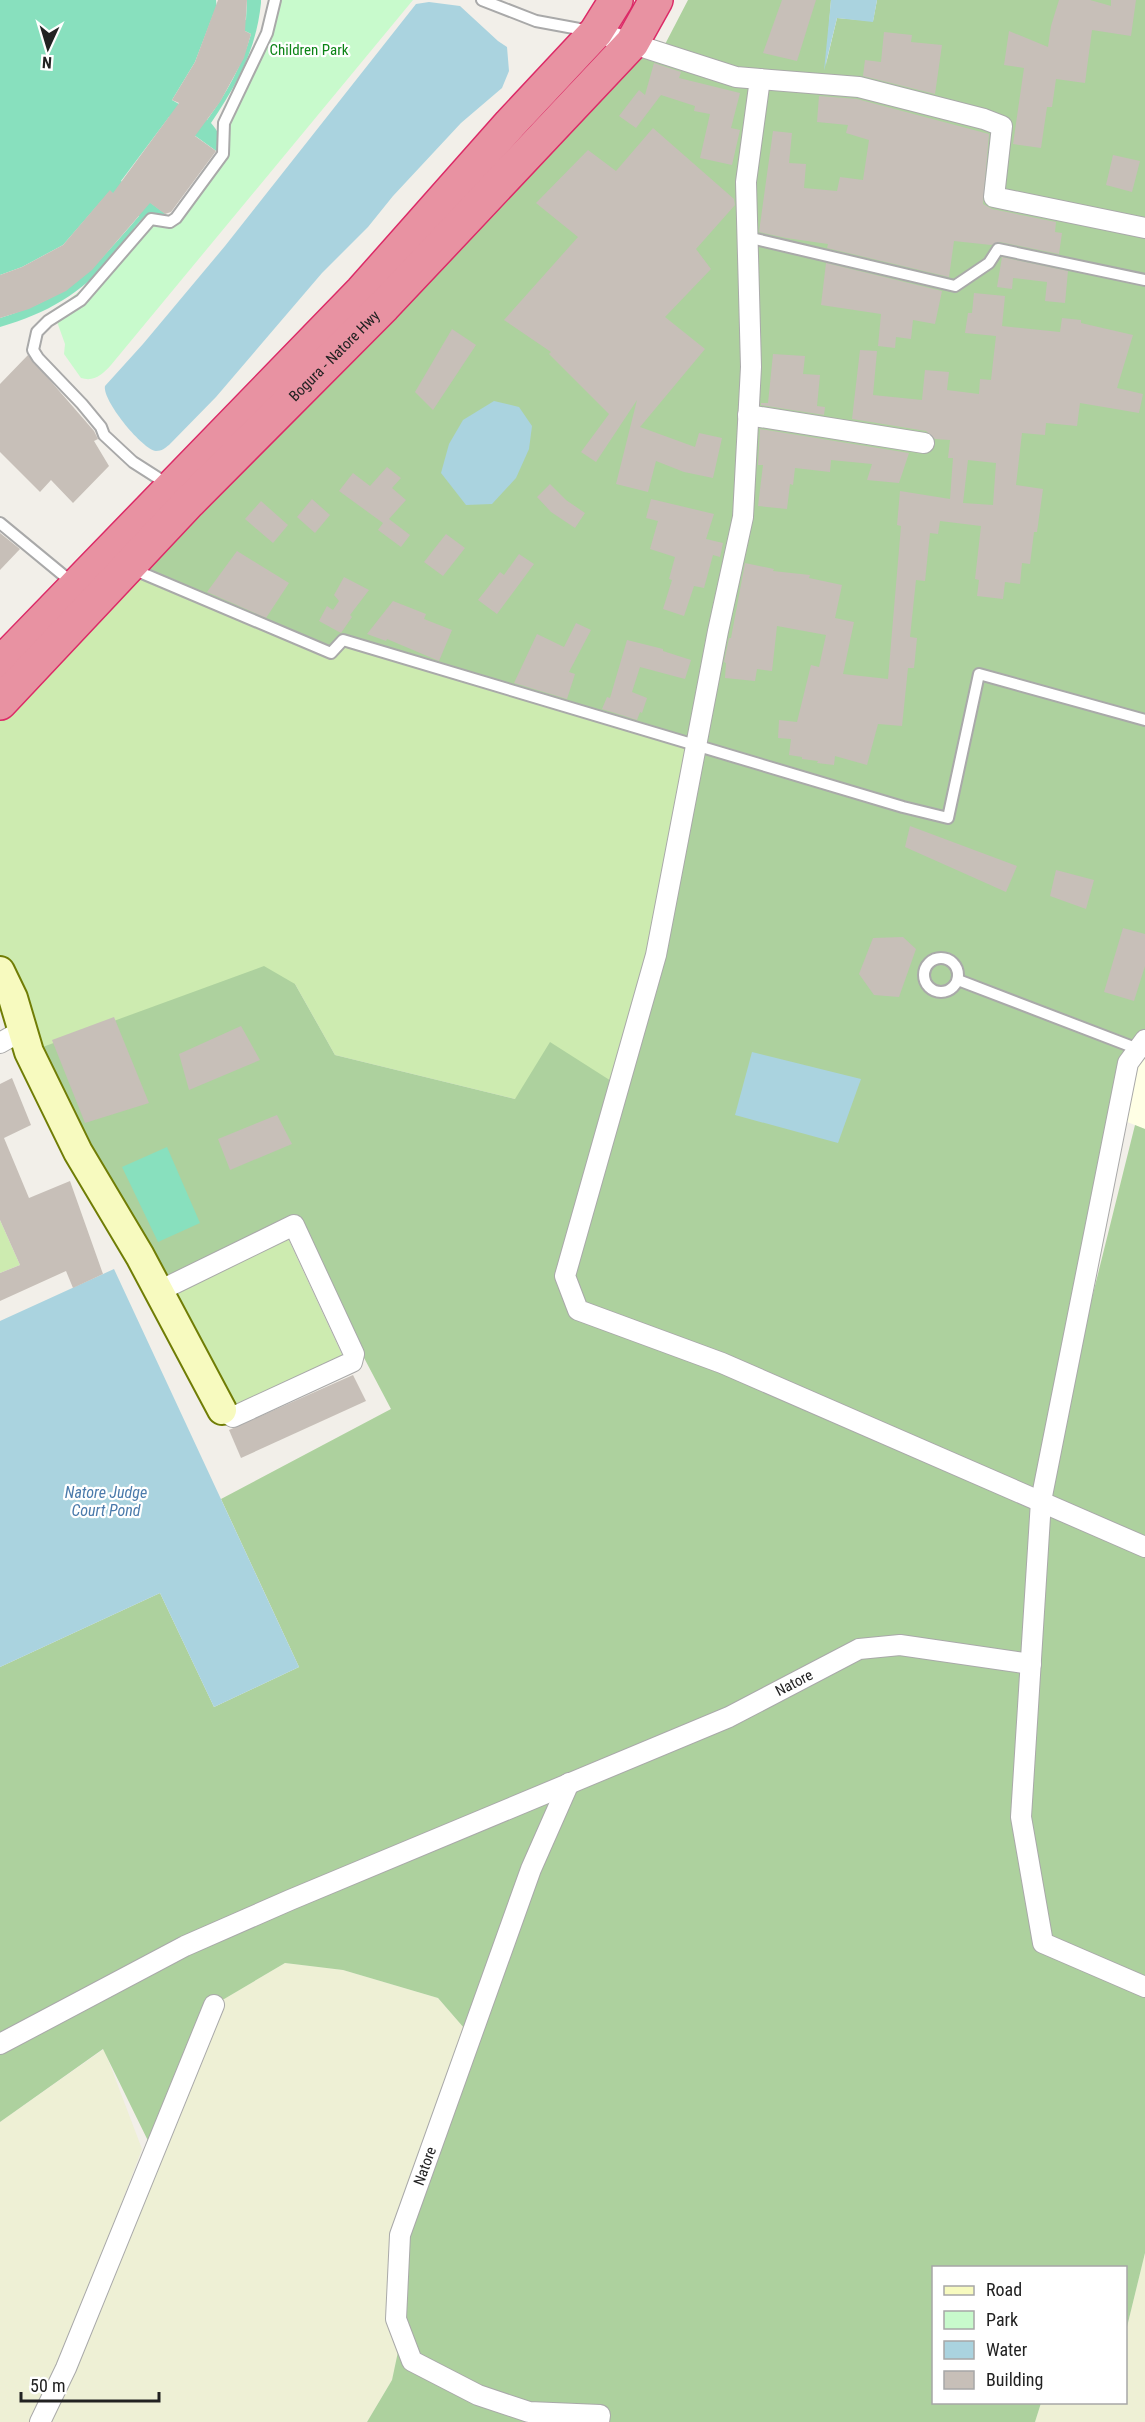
<svg xmlns="http://www.w3.org/2000/svg" width="1145" height="2422" font-family="'Roboto Condensed',sans-serif">
  <style>
    .education { fill: #ffffe5 }
    .farmland { fill: #eef0d5 }
    .grass { fill: #cdebb0 }
    .forest { fill: #add19e }
    .park { fill: #c8facc }
    .pitch { fill: #88e0be; fill-rule: evenodd }
    .water { fill: #aad3df }
    .building { fill: #c7bfb8; fill-rule: evenodd }
    .lines { fill: none; stroke-linecap: round; stroke-linejoin: round }
    .lane-casing { stroke: #a9a9a9; stroke-width: 14 }
    .street-casing { stroke: #a9a9a9; stroke-width: 22 }
    .secondary-casing { stroke: #707d05; stroke-width: 32 }
    .highway-casing { stroke: #dc2a67; stroke-width: 36 }
    .lane { stroke: #fff; stroke-width: 10 }
    .street { stroke: #fff; stroke-width: 20 }
    .secondary { stroke: #f7fabf; stroke-width: 28 }
    .highway { stroke: #e892a2; stroke-width: 33 }
    .labels { text-anchor: middle; dominant-baseline: central; stroke-width: 4.5; stroke-linejoin: round; paint-order: stroke }
    .park-label { font-size: 15px; fill: #0c8416; stroke: #fff }
    .street-label { font-size: 15px; fill: #222; stroke: #fff }
    .water-label { font-size: 16px; font-style: italic; fill: #4a7aab; stroke: #fff }
  </style>
  <rect width="100%" height="100%" fill="#f2efe9"/>
  <!-- education -->
  <path class="education" d="M1145 1040V1129L1117 1118Z"/>
  <!-- farmland -->
  <g class="farmland">
    <path d="M285 1963 343 1970 438 1998 471 2036 392 2380 367 2422H40L214 2005Z"/>
    <path d="M104 2049 142 2149 39 2422H0V2122Z"/>
    <path d="M1145 2253V2422H1035L1041 2403 1126 2402V2331Z"/>
  </g>
  <!-- grass -->
  <g class="grass">
    <path d="M127 567 343 640 696 745 618 1086 515 1099 335 1055 295 984 29 1052 0 983V703Z"/>
    <path d="M0 1220 20 1265 0 1273Z"/>
    <path d="M288 1238 346 1363 231 1412 172 1288Z"/>
  </g>
  <!-- forest -->
  <path class="forest" d="M688 0H831L826 64 837 18 873 21 877 0H1145V1040L1128 1063 1046 1483 1135 1125 1145 1129V2253L1126 2331V2268H934V2402L1041 2403 1035 2422H367L392 2380 402 2333 399 2251 471 2036 438 1998 343 1970 285 1963 214 2005 153 2151 103 2049 0 2122V1667L160 1593 214 1707 299 1667 221 1499 391 1409 294 1225 159 1291 29 1052 264 966 295 984 335 1055 515 1099 550 1042 619 1086 696 745 343 640 331 653 127 567 632 43 661 52Z"/>
  <!-- park -->
  <path class="park" d="M277 0H413L111 365C102 375 94 382 81 378L64 354 65 344 55 316 57 309 105 271 148 222 168 225 222 152V136L217 123Z"/>
  <!-- pitch -->
  <g class="pitch">
    <path d="M0 0H216L217 10 246 20 247 0H261V3C256 51 237 84 211 123 219 132 222 140 221 152L178 214 172 220 149 213C134 224 126 242 114 256 80 294 48 313 0 327V318C72 296 92 270 139 216L110 191 63 245 22 267 0 275ZM213 15 251 34C242 65 227 93 207 120L172 100 195 62ZM169 117 219 153 171 218 121 181Z"/>
    <path d="M167 1147 200 1223 158 1242 122 1167Z"/>
  </g>
  <!-- water -->
  <g class="water">
    <path d="M831 0H877L873 22 837 18 824 71Z"/>
    <path d="M429 2 460 6 498 41 507 47 509 71 502 88 461 123 393 196 368 227 322 273 216 397 169 445C165 448 162 451 156 451 142 449 102 400 105 386L143 344 225 246 416 4Z"/>
    <path d="M494 401 519 407 532 426 529 449 516 478 492 504 466 505 441 473 449 444 463 420Z"/>
    <path d="M752 1052 861 1079 838 1143 735 1115Z"/>
    <path d="M114 1269 299 1667 214 1707 160 1593 0 1667V1321Z"/>
  </g>
  <!-- building -->
  <g class="building">
    <path d="M218 0H247L245 31 251 34 244 58 220 102 195 136 216 151 171 212 165 214 150 203 92 270 66 291 29 309 0 318V275L22 267 63 245 110 190 113 193 179 103 172 100 195 62Z"/>
    <path d="M782 0H816L797 61 763 53Z"/>
    <path d="M1059 0H1090L1111 6V0H1136L1131 36 1092 30 1085 83 1056 79 1052 107H1047L1041 148 1013 144 1024 68 1004 65 1009 31 1048 47 1051 26Z"/>
    <path d="M884 32 912 35 911 42 942 45 935 94 863 76 865 60 881 62Z"/>
    <path d="M654 63 681 72 679 78 740 93 731 128 740 130 732 165 700 158 710 114 694 111 695 106 661 95 636 128 619 116 639 90 645 95Z"/>
    <path d="M819 96 857 99 989 134 983 204 992 209 1056 222 1055 232 1062 233 1059 254 1000 242 991 245 954 241 949 277 827 248 828 244 786 238 759 232 773 131 792 133 789 163 806 164 804 188 837 191 840 177 863 180 869 140 846 133 848 125 817 122Z"/>
    <path d="M653 128 734 199 735 205 696 249 711 269 665 317 705 349 640 427 695 447 699 433 722 438 713 478 684 472 656 461 648 492 616 484 637 400 596 462 581 452 609 414 549 354 551 352 504 320 578 237 536 203 588 150 616 171Z"/>
    <path d="M1113 155 1140 161 1132 192 1106 185Z"/>
    <path d="M1002 257 1068 271 1065 303 1045 301 1047 282 1013 278 1012 289 997 287Z"/>
    <path d="M826 263 942 291 935 324 913 320 911 339 896 337 895 348 878 346 881 314 821 305Z"/>
    <path d="M974 293 1005 296 1002 326 1060 332 1062 318 1081 320V323L1133 335 1117 388 1143 394 1139 413 1080 403 1077 426 1046 423 1045 435 1022 433 1016 485 1043 489 1037 532H1034L1030 564 1022 563 1020 584 1005 582 1003 599 977 596 979 580 975 579 981 526 940 521 938 534 930 533 925 581 916 580 910 637 917 638 914 668H908L902 726 878 724 867 765 835 756 834 765 817 763 818 761 802 759V757L789 755 791 739 778 738 779 720 797 722 811 665 819 667 826 635 777 626 772 671 757 669 755 681 725 678 726 663 724 662 729 638H731L745 563 774 569 773 571 810 575 809 578 842 585 835 618 854 622 843 674 888 679 901 526 897 525 900 491 950 499 953 458H948L950 440 935 439 926 431 852 419 860 350 877 351 873 395 922 400 925 370 949 372 947 390 979 394 980 379 991 380 996 336 965 333 968 313H972ZM968 460 996 463 993 505 963 503Z"/>
    <path d="M452 329 476 345 433 410 415 392Z"/>
    <path d="M773 354 805 356 803 374 820 375 817 406 825 407 824 415 761 405V403H768Z"/>
    <path d="M28 355 94 431 98 439 94 441 109 466 73 503 51 480 40 492 0 452V384Z"/>
    <path d="M760 429 909 453 899 483 867 480 872 464 831 460 830 472 795 468 793 485 790 484 787 509 758 506 763 465H758Z"/>
    <path d="M387 467 401 478 392 488 406 500 389 519 410 535 401 547 378 530 383 523 339 491 353 473 370 486Z"/>
    <path d="M550 484 566 500 585 513 575 528 551 512 537 497Z"/>
    <path d="M312 499 330 515 315 533 297 517Z"/>
    <path d="M651 499 714 514 706 539 723 543 720 557 713 555 704 588 694 586 684 616 663 609 672 580 669 579 675 557 650 549 658 521 646 518Z"/>
    <path d="M261 501 288 525 273 543 245 519Z"/>
    <path d="M0 533 20 549 0 570Z"/>
    <path d="M446 534 465 548 443 576 424 562Z"/>
    <path d="M237 551 289 583 266 618 207 592Z"/>
    <path d="M519 554 534 564 497 614 478 600 500 572 504 575Z"/>
    <path d="M344 577 369 590 350 615 352 617 341 633 319 621 327 606 333 610 339 601 334 595Z"/>
    <path d="M393 601 426 614 424 619 452 630 439 661 387 639 386 641 367 634Z"/>
    <path d="M576 623 591 630 569 672 575 674 567 699 514 683 537 634 564 647Z"/>
    <path d="M627 640 663 649V651L691 660 685 679 640 667 632 692 647 698 642 713 640 712 637 720 602 709 607 697 610 698Z"/>
    <path d="M910 826 1017 866 1006 892 905 847Z"/>
    <path d="M1056 870 1094 880 1086 909 1050 896Z"/>
    <path d="M1123 928 1145 934V966L1134 1001 1104 992Z"/>
    <path d="M903 937 916 949 899 997 874 995 859 974 873 938Z"/>
    <path d="M114 1017 149 1103 85 1123 52 1040Z"/>
    <path d="M241 1026 260 1060 189 1090 179 1054Z"/>
    <path d="M12 1078 31 1125 4 1138 29 1198 70 1181 103 1274 73 1288 66 1271 0 1301V1273L20 1265 0 1220V1084Z"/>
    <path d="M277 1115 292 1144 230 1170 218 1139Z"/>
    <path d="M353 1375 366 1401 241 1458 229 1430Z"/>
  </g>
  <g class="lines">
    <!-- lane casing -->
    <g class="lane-casing">
      <g id="lane">
        <path d="M482 0 536 21 590 31"/>
        <path d="M747 237 955 286 989 263 998 249 1145 280"/>
        <path d="M169 485 133 462 104 435 101 427 82 404 38 358 33 350 37 332 48 321 81 300 151 219 170 222 176 218 223 154 224 123 267 33 275 0"/>
        <path d="M0 523 74 584"/>
        <path d="M130 568 331 653 343 640 903 807 948 818 979 674 1145 720"/>
        <circle cx="941" cy="975" r="17"/>
        <path d="M958 980 1138 1049"/>
      </g>
    </g>
    <!-- street casing -->
    <g class="street-casing">
      <g id="street">
        <path d="M596 32 736 77 760 79 746 182 751 367 743 517 718 631 656 955 565 1276 578 1310 722 1363 1145 1547"/>
        <path d="M760 79 859 87 984 119 1002 126 994 197 1145 228"/>
        <path d="M748 415 924 443"/>
        <path d="M1145 1040 1128 1063 1041 1501 1021 1817 1043 1943 1145 1987"/>
        <path d="M0 1043 23 1030"/>
        <path d="M159 1291 294 1225 354 1354 352 1362 233 1417 222 1410"/>
        <path d="M569 1783 531 1869 400 2235 396 2319 412 2361 478 2395 529 2412 600 2415 599 2422"/>
        <path id="s1" d="M0 2044 185 1946 290 1900 729 1717 859 1649 900 1645 1031 1664"/>
        <path d="M40 2422 66 2368 214 2005"/>
      </g>
    </g>
    <!-- secondary casing -->
    <g class="secondary-casing">
      <path id="secondary" d="M0 971 13 998 29 1052 78 1152 140 1256 222 1410"/>
    </g>
    <!-- highway casing -->
    <g class="highway-casing">
      <g id="highway">
        <path d="M0 664 362 291 510 124 596 32 616 0"/>
        <path id="s2" d="M0 703 189 502 384 306 632 43 656 0"/>
      </g>
    </g>
    <!-- lane -->
    <use href="#lane" class="lane"/>
    <!-- street -->
    <use href="#street" class="street"/>
    <!-- secondary -->
    <use href="#secondary" class="secondary"/>
    <!-- highway -->
    <use href="#highway" class="highway"/>
  </g>
  <g class="labels">
    <!-- park labels -->
    <g class="park-label">
      <text x="309" y="50">Children Park</text>
    </g>
    <!-- street labels -->
    <g class="street-label">
      <text stroke="none"><textPath href="#s2" startOffset="482">Bogura - Natore Hwy</textPath></text>
      <text stroke="none"><textPath href="#s1" startOffset="873">Natore</textPath></text>
      <text transform="translate(425 2166) rotate(-70)">Natore</text>
    </g>
    <!-- water labels -->
    <g class="water-label">
      <text x="106" y="1492">Natore Judge<tspan x="106" dy="18">Court Pond</tspan></text>
    </g>
  </g>
  <!-- legend -->
  <rect x="932" y="2266" width="195" height="138" fill="#ffffff" stroke="#a7a7a7" stroke-width="1.5"/>
  <rect x="944" y="2286" width="30" height="9" fill="#f7fabf" stroke="#a7a7a7" stroke-width="1.5"/>
  <text x="986" y="2296" font-size="18" fill="#222222">Road</text>
  <rect x="944" y="2311" width="30" height="18" fill="#c8facc" stroke="#a7a7a7" stroke-width="1.5"/>
  <text x="986" y="2326" font-size="18" fill="#222222">Park</text>
  <rect x="944" y="2341" width="30" height="18" fill="#aad3df" stroke="#a7a7a7" stroke-width="1.5"/>
  <text x="986" y="2356" font-size="18" fill="#222222">Water</text>
  <rect x="944" y="2371" width="30" height="18" fill="#c7bfb8" stroke="#a7a7a7" stroke-width="1.5"/>
  <text x="986" y="2386" font-size="18" fill="#222222">Building</text>
  <!-- north arrow -->
  <g transform="translate(48 48) rotate(184)" stroke="#ffffff" stroke-width="4.5" paint-order="stroke">
  <path d="M0-4.5L10 22L0 15L-10 22Z" fill="#222222"/>
  <text y="-9" font-size="16" font-weight="bold" text-anchor="middle" fill="#222222">N</text>
  </g>
  <!-- scale -->
  <path d="M21 2392v9h138v-9" fill="none" stroke="#222222" stroke-width="3"/>
  <text x="30" y="2392" font-size="18" fill="#222222" stroke="#ffffff" stroke-width="4.5" paint-order="stroke">50 m</text>
</svg>
